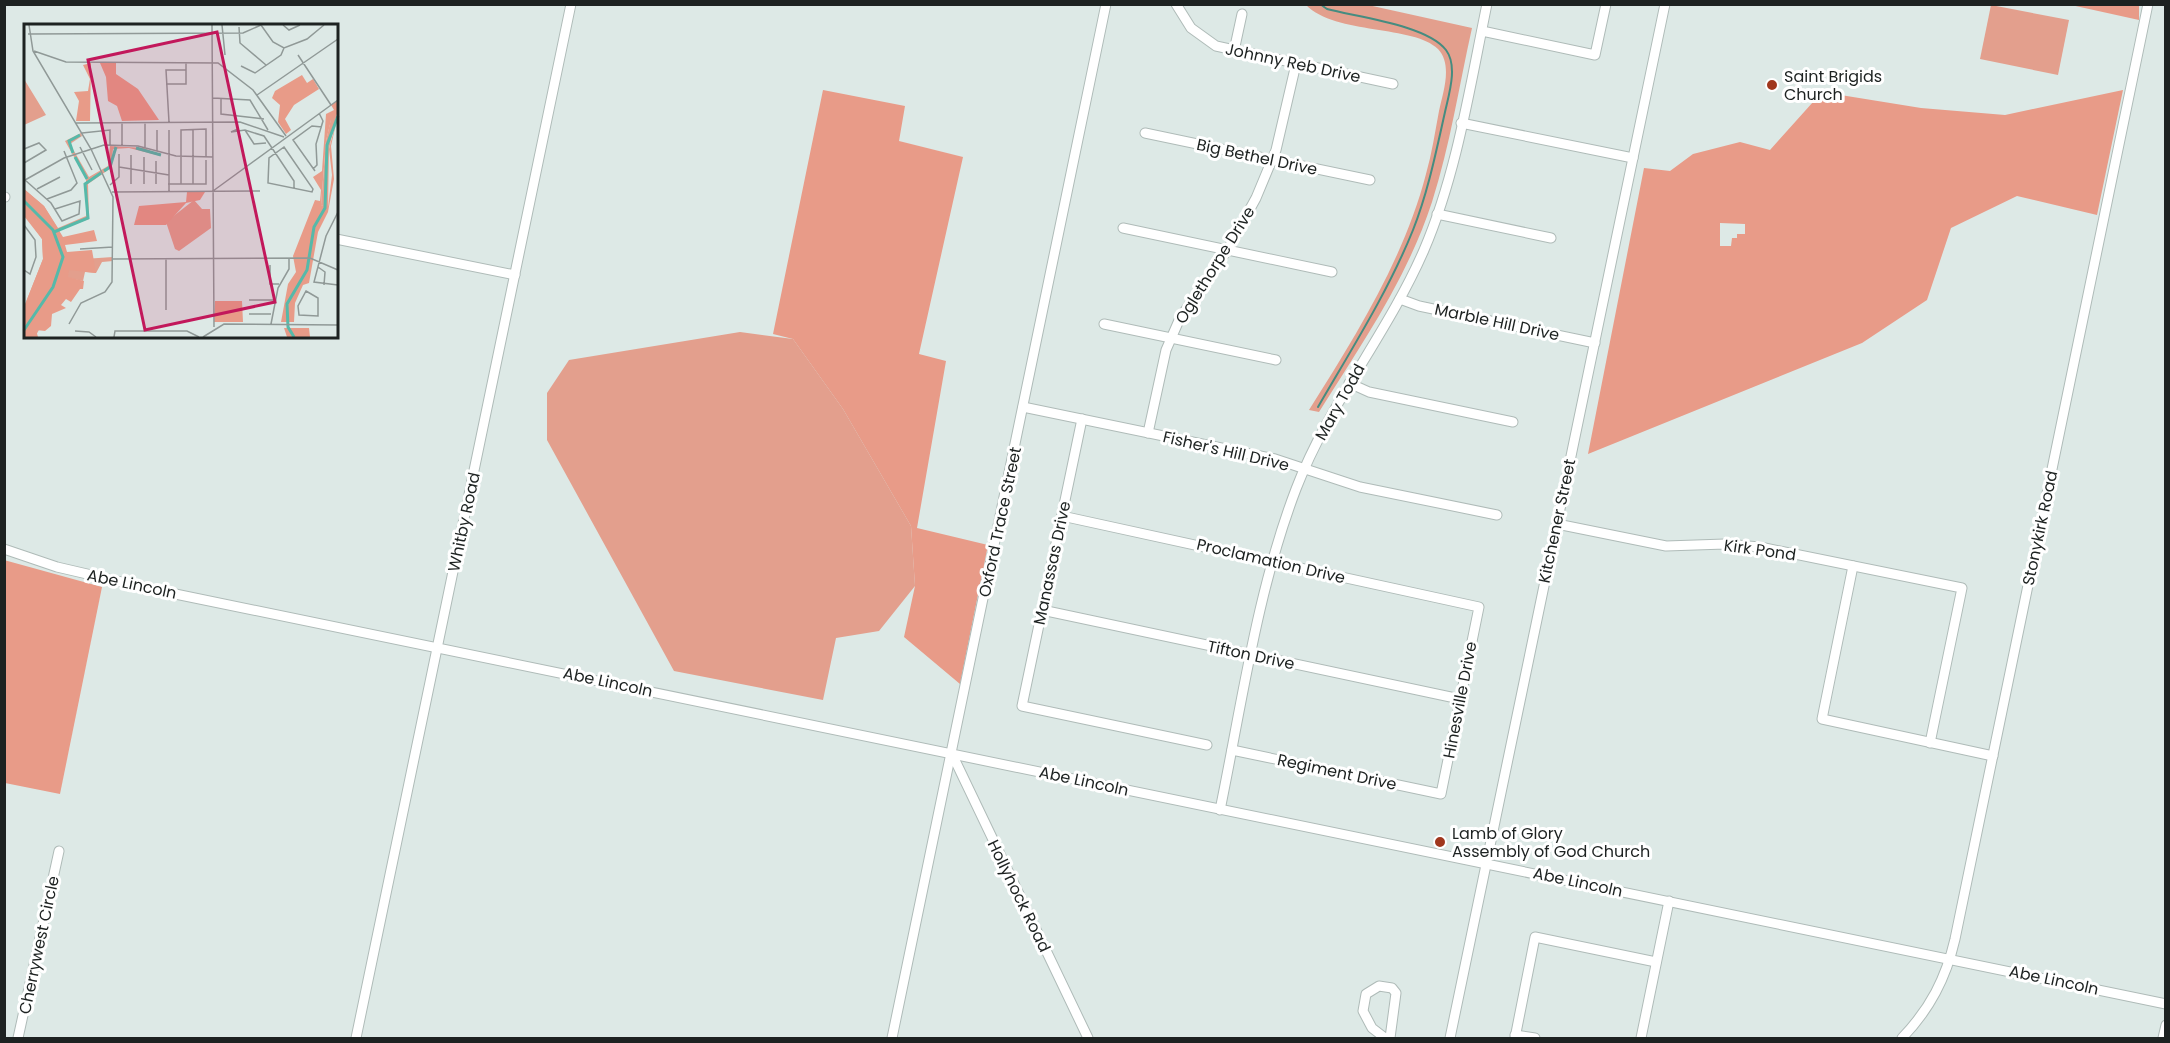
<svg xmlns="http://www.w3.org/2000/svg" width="2170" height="1043" font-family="Poppins,sans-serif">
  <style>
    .green { fill: #e39f8d }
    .forest { fill: #e89b88; fill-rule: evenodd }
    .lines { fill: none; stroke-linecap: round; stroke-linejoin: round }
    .stream { stroke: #458c80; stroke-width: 2 }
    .minor-casing { stroke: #afbbb8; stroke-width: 11 }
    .minor { stroke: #fff; stroke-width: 9 }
    .poi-dot { fill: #a0371d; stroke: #fff; stroke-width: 2 }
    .labels { text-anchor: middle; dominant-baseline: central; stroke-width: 6; stroke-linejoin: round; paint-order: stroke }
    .street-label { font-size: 16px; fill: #1d2221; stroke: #fff }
    .poi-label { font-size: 16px; fill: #1d2221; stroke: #fff; text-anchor: start }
    .inset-river { fill: none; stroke: #56b9a9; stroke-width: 3 }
    .inset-road { fill: none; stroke: #909997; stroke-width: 1.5 }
    .view { fill: #c2185b; fill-opacity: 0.15; stroke: #c2185b; stroke-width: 3 }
    .inset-edge { fill: none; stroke: #1d2221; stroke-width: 3 }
  </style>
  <rect width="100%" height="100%" fill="#dde9e6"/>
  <!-- green -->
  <g class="green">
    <path d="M1306 5H1368L1472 28C1459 86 1450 146 1432 202 1407 279 1361 345 1319 412L1309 410C1355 337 1404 259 1426 174 1432 153 1435 132 1439 111 1443 92 1453 65 1438 49 1414 25 1336 35 1306 5Z"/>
    <path d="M1991 5 2069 20 2058 75 1980 59Z"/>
    <path d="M740 332 793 339 843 409 911 526 915 586 879 631 836 638 823 700 674 671 547 440V393L569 360Z"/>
  </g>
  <!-- forest -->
  <g class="forest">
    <path d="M2071 5H2139V20Z"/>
    <path d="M823 90 905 106 899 141 963 157 919 354 946 361 917 528 988 545 960 684 904 637 915 586 911 526 843 409 793 339 773 334Z"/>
    <path d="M2123 90 2097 215 2017 196 1951 228 1927 300 1862 343 1588 454 1644 168 1670 171 1693 154 1740 142 1770 150 1822 92 1921 108 2005 115ZM1720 223 1745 224V234H1737V238H1732L1731 246H1720Z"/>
    <path d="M4 560 102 587 60 794 5 783Z"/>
  </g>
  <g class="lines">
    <!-- stream -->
    <path class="stream" d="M1318 407C1351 350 1388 292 1413 230 1428 192 1436 152 1445 112 1449 94 1458 66 1446 50 1427 25 1357 17 1327 9L1320 4"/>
    <!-- minor casing -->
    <g class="minor-casing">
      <g id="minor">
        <path d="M1176 4 1191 28 1216 46 1393 84"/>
        <path d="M1482 31 1595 55 1606 4"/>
        <path d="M1234 51 1242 14"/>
        <path d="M1461 123 1633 158"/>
        <path d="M1145 133 1370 180"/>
        <path d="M4 197H5"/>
        <path d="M1437 214 1551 238"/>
        <path d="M1123 228 1332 272"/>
        <path d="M336 239 515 275"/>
        <path d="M1400 299 1419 306 1595 343"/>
        <path d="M1104 324 1276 360"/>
        <path d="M1349 383 1369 392 1513 422"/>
        <path d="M1023 407 1275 459 1360 487 1497 515"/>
        <path d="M1082 419 1022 706 1207 745"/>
        <path d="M1148 433 1166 350 1180 318 1228 249 1256 198 1276 150 1296 64"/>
        <path d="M1062 516 1479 607 1441 794 1232 750"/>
        <path d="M1557 524 1666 546 1725 544 1760 547 1962 588 1930 743"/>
        <path d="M4 549 57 567 156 590 2166 1004"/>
        <path d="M1853 566 1822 719 1993 756"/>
        <path d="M1042 610 1460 699"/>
        <path d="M952 754 1088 1038"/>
        <path d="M1220 810C1242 703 1257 591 1296 489 1329 403 1388 333 1424 250 1457 173 1470 86 1487 4"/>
        <path d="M1515 1035 1535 1038"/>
        <path d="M18 1038 59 851"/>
        <path d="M356 1038 571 4"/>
        <path d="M892 1038 1106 4"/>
        <path d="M1385 1038 1372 1028 1363 1011 1366 994 1379 986 1392 988 1396 993 1390 1038"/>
        <path d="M1450 1038 1665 4"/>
        <path d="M1515 1038 1535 937 1656 962"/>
        <path d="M1641 1038 1669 901"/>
        <path d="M1902 1038C1930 1009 1946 978 1955 939L2148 4"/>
        <path d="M2163 1038 2166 1025"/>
      </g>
    </g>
    <!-- minor -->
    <use href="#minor" class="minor"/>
  </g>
  <!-- markers -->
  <g class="poi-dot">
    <circle cx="1772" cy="85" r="6"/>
    <circle cx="1440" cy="842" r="6"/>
  </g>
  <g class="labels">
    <!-- street labels -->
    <g class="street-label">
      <text transform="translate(1293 63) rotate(12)">Johnny Reb Drive</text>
      <text transform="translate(1257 157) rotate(12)">Big Bethel Drive</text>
      <text transform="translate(1215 265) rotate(-58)">Oglethorpe Drive</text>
      <text transform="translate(1497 322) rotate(12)">Marble Hill Drive</text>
      <text transform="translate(1340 402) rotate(-61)">Mary Todd</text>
      <text transform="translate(1226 451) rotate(13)">Fisher's Hill Drive</text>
      <text transform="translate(1557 521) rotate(-78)">Kitchener Street</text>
      <text transform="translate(464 522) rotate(-78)">Whitby Road</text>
      <text transform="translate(1000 522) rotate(-78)">Oxford Trace Street</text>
      <text transform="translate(2040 528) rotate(-78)">Stonykirk Road</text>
      <text transform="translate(1760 550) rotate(8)">Kirk Pond</text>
      <text transform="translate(1271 561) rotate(13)">Proclamation Drive</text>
      <text transform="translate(1052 563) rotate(-78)">Manassas Drive</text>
      <text transform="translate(132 584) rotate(12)">Abe Lincoln</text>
      <text transform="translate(1251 655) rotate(12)">Tifton Drive</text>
      <text transform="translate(608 682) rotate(12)">Abe Lincoln</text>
      <text transform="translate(1460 700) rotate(-79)">Hinesville Drive</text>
      <text transform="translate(1337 772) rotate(12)">Regiment Drive</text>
      <text transform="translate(1084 781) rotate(12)">Abe Lincoln</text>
      <text transform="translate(1578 882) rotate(12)">Abe Lincoln</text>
      <text transform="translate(1019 896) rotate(64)">Hollyhock Road</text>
      <text transform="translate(39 945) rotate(-78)">Cherrywest Circle</text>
      <text transform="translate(2054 980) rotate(12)">Abe Lincoln</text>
    </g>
    <!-- poi labels -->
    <g class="poi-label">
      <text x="1784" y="76">Saint Brigids<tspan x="1784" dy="18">Church</tspan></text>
      <text x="1452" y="833">Lamb of Glory<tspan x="1452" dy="18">Assembly of God Church</tspan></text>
    </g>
  </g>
  <!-- overview -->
  <g transform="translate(24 24)">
    <rect width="314" height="314" fill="#dde9e6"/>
    <path d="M0 55 22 91 0 101ZM313 89 305 125 304 184 297 181 302 117 307 95ZM57 109 58 112 46 120 65 153 84 142 86 122 120 124 137 132 105 124 89 125 87 144 64 160 65 195 35 206 45 236 89 233V237L78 238 72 249 61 248 59 257 44 254 11 313H0V283L19 235 18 215 0 189V165L20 182 34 204 62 192V154L41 117ZM170 176 178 185H186L187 204 155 227 151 225 142 198Z" fill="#e39f8d"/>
    <path d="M67 39 66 97H52L55 77 50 68 64 67 66 55 59 41ZM76 39H92V50L114 65 135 96 98 97 93 82 84 77 82 53ZM278 51 283 59 289 55 295 65 270 81 261 95 267 106 262 110 254 98 256 81 248 74 251 67ZM313 77V90L307 96 302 117 297 181 304 183 308 151 305 125 313 95 307 122 310 155 304 188 294 208 285 259 279 261 271 279 270 298H257L264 260 272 248 269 232 291 176 296 177 297 166 289 153 298 147 302 90 310 86 307 81ZM0 165 20 182 39 213 70 206 73 217 41 221 43 228 68 226 72 249 45 246 44 253 60 257 59 265H56L47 278 42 275 37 281 42 284 28 290 27 302 21 307 12 306 14 313H0V283L19 235 18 215 0 192ZM163 168H181L176 176 162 179 142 201H110L115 182 162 178ZM191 277H218L219 298H190ZM260 304H285L286 313H263Z" fill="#e89b88"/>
    <path class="inset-river" d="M112 124 137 131M49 129 45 117 56 111M51 133 63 155M80 147 86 143 92 123M0 177 29 206 39 233 29 263 0 306M30 208 64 194 61 160 77 149M270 313 264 303 263 280 283 246 290 203 301 184 303 121 314 92"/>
    <path class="inset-road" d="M5 1 9 27 67 125 89 173 88 258 81 268 57 279 45 300M188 1 190 303M198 1 201 31M237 1 249 18 260 24 283 15 300 1M259 1 265 6 276 1M215 3 216 19 242 41M4 10 219 9 237 1M10 27 42 38 194 39 229 66 262 112M274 31 307 81M217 42 231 49 257 31 260 24M142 60H162V38M233 71 314 15M189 74 226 76 244 106M197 74V90L240 95M98 98V121M145 98 142 46H162M52 99 216 98 260 113M214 105 207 108 221 106 240 112 270 157V164M169 106V160M221 106 230 120 242 119M58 109 86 106V121M56 123 68 146M260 123 289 165 288 168 244 159 245 134ZM121 124V98M0 125 15 119 22 126 0 139M133 128V106M107 131V160M120 133V160M132 137V160M95 143 145 151M289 145 293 141 292 120 299 97 295 89M291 147 269 116 288 102 298 103M1 156 40 134 80 121 114 122 152 132 189 133M1 156 27 179 38 197 55 190 56 177 31 185M144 160H182V136M157 160V106L182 105V133M86 161 95 153V130M13 165 36 153M189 167 314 76M88 168 236 167M145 168V106M23 175 47 166 53 159 40 127M314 188 302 212 290 258 314 261M0 201 11 216 12 233 6 250 0 246M56 225 89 223M142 234V286M89 235 286 234 314 246M246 241V260H255M294 243 301 248 300 261M282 267 294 274V292L275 291 274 282ZM225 276H251M225 290H247M247 300 254 264 265 245V234M51 307 65 308 72 313M90 313 91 307H163L175 313M179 313 200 300 314 301"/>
    <path class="view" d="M193 8 251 278 121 306 64 36Z"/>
    <rect width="314" height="314" class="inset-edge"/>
  </g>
  <!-- border -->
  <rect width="2170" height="1043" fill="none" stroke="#1d2221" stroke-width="12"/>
</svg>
